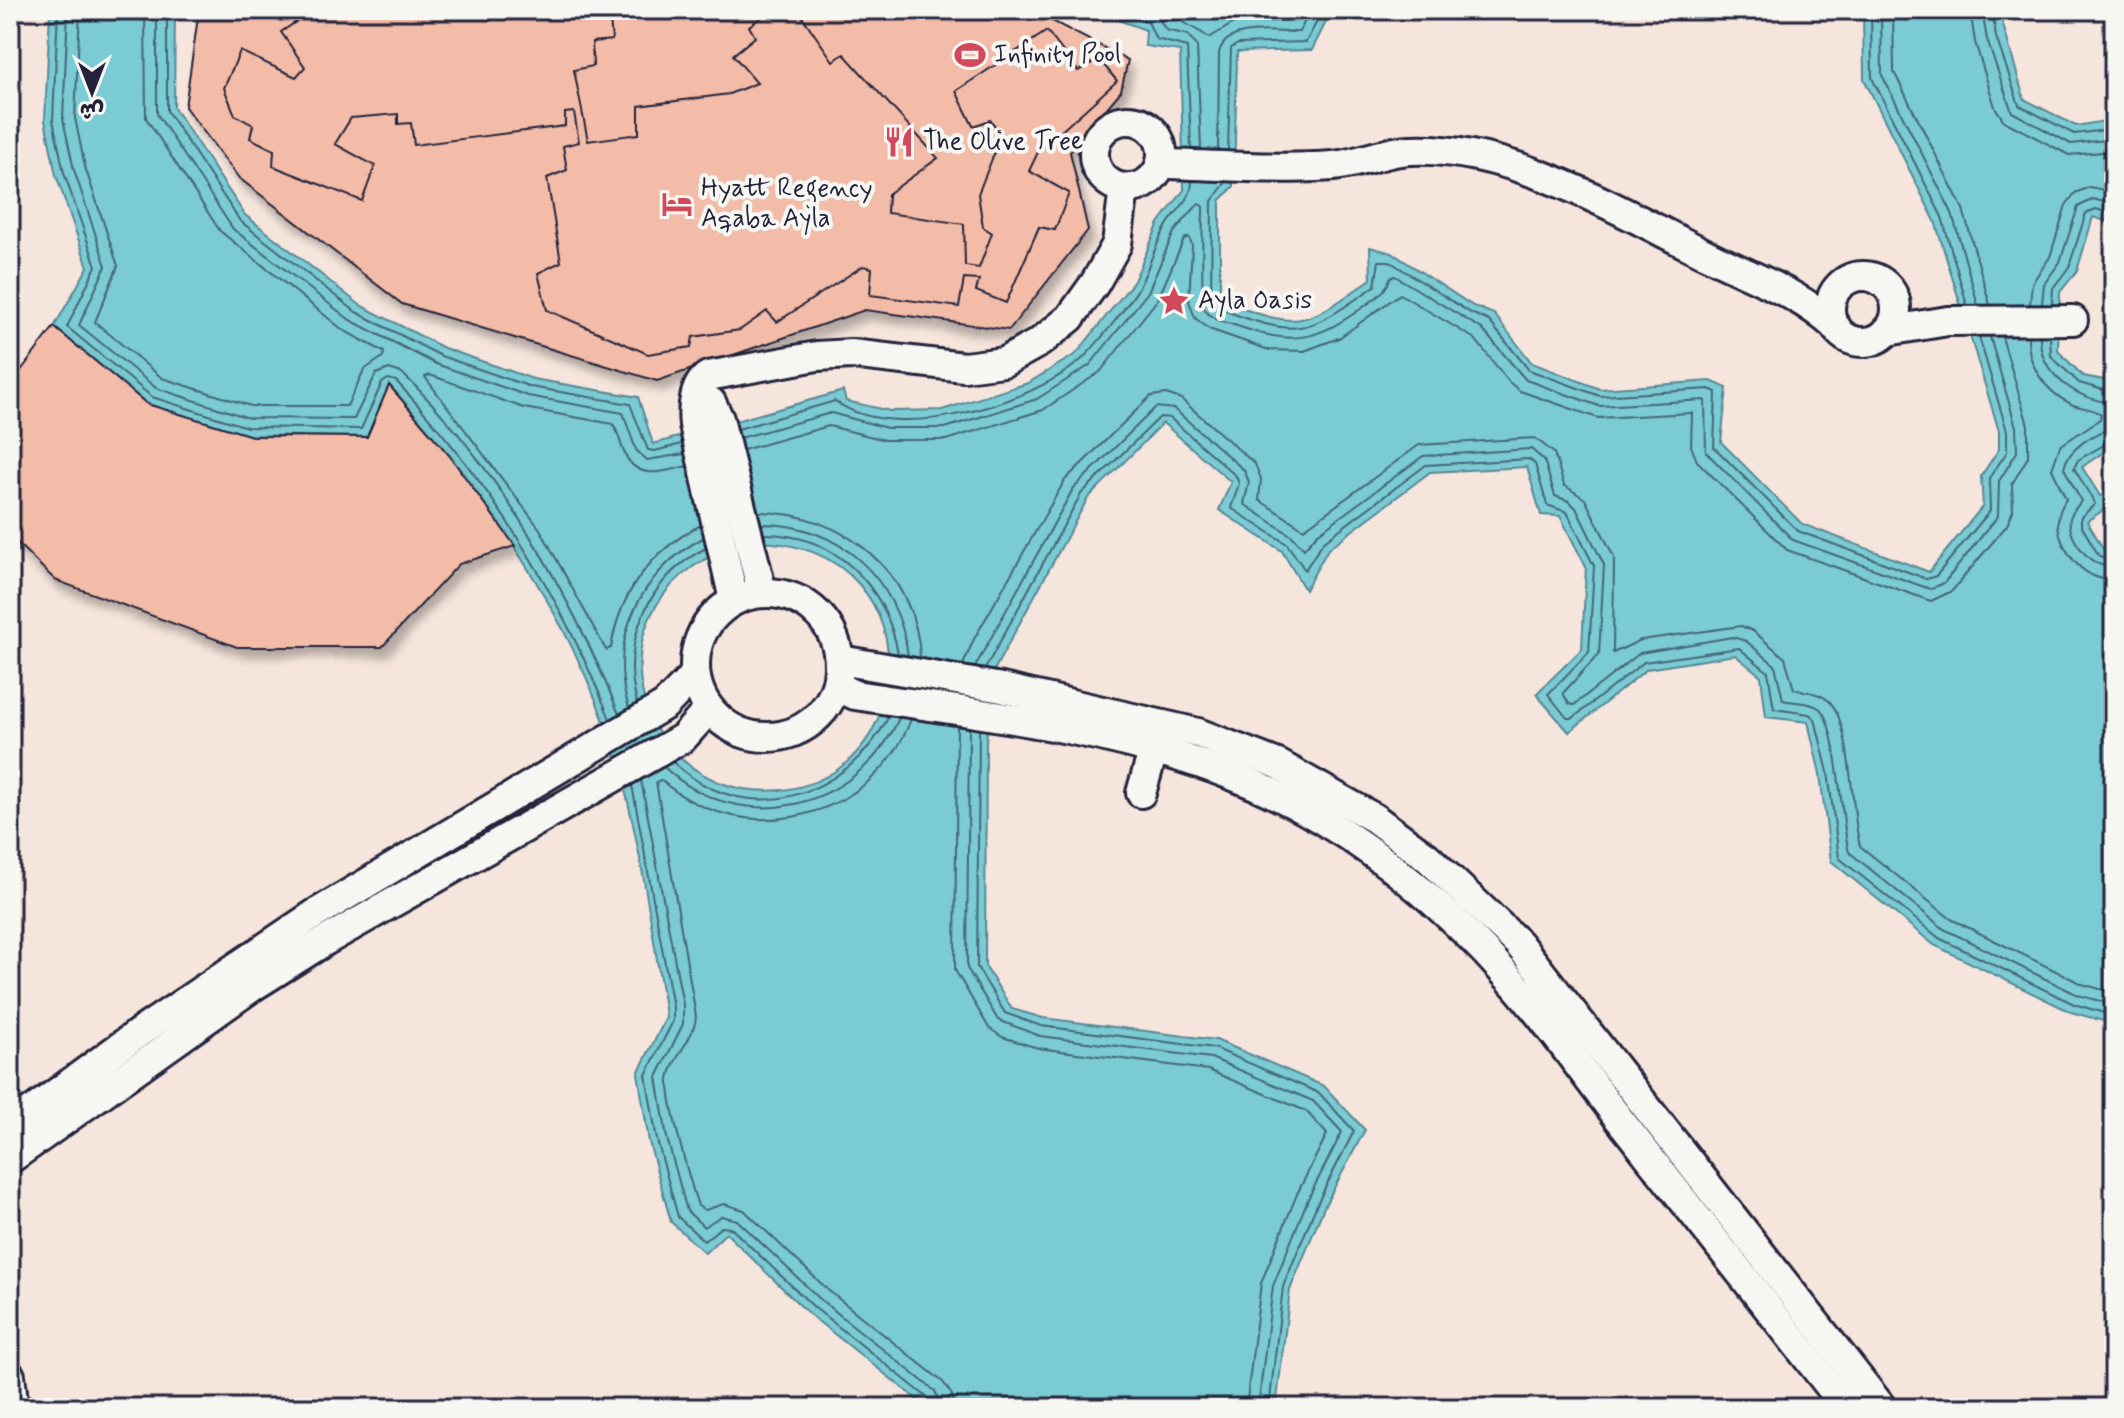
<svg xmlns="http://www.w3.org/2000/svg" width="2124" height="1418" font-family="Mynerve,'Playpen Sans Arabic',sans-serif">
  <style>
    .water { fill: #7acbd3; stroke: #578796; stroke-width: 2; fill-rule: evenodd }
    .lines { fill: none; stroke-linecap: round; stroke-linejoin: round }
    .shore { stroke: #456678; stroke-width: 2 }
    .building { fill: #f3bca8; stroke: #22223b; stroke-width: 2; filter: url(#shadow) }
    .minor-casing { stroke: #22223b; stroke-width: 34 }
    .minor { stroke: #f6f6f2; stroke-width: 28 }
    .labels { text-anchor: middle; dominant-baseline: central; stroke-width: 8; stroke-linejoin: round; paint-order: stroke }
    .poi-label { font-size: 26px; fill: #22223b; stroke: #f6f6f2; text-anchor: start }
  </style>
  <defs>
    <filter id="shadow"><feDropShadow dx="5" dy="9" stdDeviation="4" flood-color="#0004"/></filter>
  </defs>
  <rect width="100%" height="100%" fill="#f5e5dc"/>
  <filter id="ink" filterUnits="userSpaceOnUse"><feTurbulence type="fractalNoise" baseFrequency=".0125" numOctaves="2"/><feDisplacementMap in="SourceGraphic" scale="16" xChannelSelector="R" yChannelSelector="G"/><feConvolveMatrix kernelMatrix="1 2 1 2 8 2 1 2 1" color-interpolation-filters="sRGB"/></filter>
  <g filter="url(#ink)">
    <!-- water -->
    <path class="water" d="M50 10H175L174 108 245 215 360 305 444 348 533 379 638 397 653 444 843 391 846 401 890 411 942 410 1028 383 1076 354 1134 281 1159 223 1184 190 1180 51 1145 46 1146 30 1090 10H1332L1312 50 1237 52 1234 186 1220 201V301C1301 329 1301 329 1371 279L1370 247 1392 253 1473 306 1494 314 1532 363 1600 389 1711 381 1727 388 1721 442 1802 524 1929 572 1983 506 1981 476 1999 449V431L1935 221 1864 79 1863 10H1999L2024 99 2076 126 2110 120 2114 128V224L2093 217 2077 271 2060 292 2058 351 2083 376 2109 381 2114 392V445L2082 467 2100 496 2114 488V503L2087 521 2104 550 2114 545V1024L2071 1012 1934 945 1831 861 1820 774 1808 722 1766 717 1761 676 1735 655 1647 669 1569 732 1536 694 1582 649 1586 567 1560 516 1541 515 1527 467 1430 472 1328 549 1305 590 1282 551 1219 510 1231 482 1163 423 1088 498 993 672 986 742 985 966 1012 1009 1043 1018 1216 1040 1324 1086 1365 1130 1324 1207 1290 1290 1276 1408H928L809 1314 726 1233 705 1253 671 1222 649 1142 638 1073 666 1018 665 1008C650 922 640 834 614 751 571 613 483 494 390 386L367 437 245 435 147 404 54 327 88 267 56 175 45 120ZM754 542C947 542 923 815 743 789 708 783 673 759 656 728 611 642 664 558 754 542Z"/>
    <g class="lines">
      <!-- shore -->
      <g class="shore">
        <path d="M58 10 53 120 64 173 96 266 67 327 152 397 247 427 361 429 382 383 388 379 396 381C488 479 560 594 610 719"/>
        <path d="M68 10 63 119 74 170 106 266 79 325 156 388 249 418 354 419 376 374 389 369 402 373C496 463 570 593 619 714"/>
        <path d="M80 10 75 118 85 167 118 266 95 322 162 378 251 406H347L364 370 383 357 384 352 343 330 220 231 146 118 145 10"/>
        <path d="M157 10V114L233 229 350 320 436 364 528 396 623 413 636 450 647 460 684 454"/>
        <path d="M167 10V111L240 221 356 312 441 356 531 387 630 404 648 450 655 451 682 444"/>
        <path d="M1109 10 1148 22 1156 39 1187 47 1191 149"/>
        <path d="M1142 10 1157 16 1166 30 1188 35 1197 46 1201 149"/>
        <path d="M1168 10C1176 22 1196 27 1209 38L1234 23 1291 20 1298 10"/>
        <path d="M1871 10 1872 78 1942 217 1967 305"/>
        <path d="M1881 10 1882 75 1952 213 1978 305"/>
        <path d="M1893 10 1894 72 1963 209 1990 305"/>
        <path d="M1970 10 1975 42 1995 107 2004 121 2069 155 2114 151"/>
        <path d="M1982 10 1987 40 2012 112 2071 144 2114 139"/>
        <path d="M1992 10 1996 37 2019 105 2074 134 2114 129"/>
        <path d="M1218 150 1219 53C1226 23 1276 33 1299 32L1311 10"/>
        <path d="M1228 150 1231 48 1238 44 1306 42 1323 10"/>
        <path d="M1226 182 1212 201 1211 300 1217 308C1299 338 1304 336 1375 286L1379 261H1389L1469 312 1489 321 1529 370 1600 396 1709 389 1716 392 1714 447 1798 531 1927 579 1936 576 1990 511 1989 478 2007 452V431L1979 337"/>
        <path d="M2030 304 2032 283 2050 257 2066 205 2075 193 2089 187 2114 192"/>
        <path d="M2042 304 2044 284 2060 262 2078 207 2093 199 2114 205"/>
        <path d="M2052 304 2053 288 2069 267 2086 213 2096 209 2114 215"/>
        <path d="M2028 336C2027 364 2044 391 2071 404 2081 409 2092 407 2101 414L2100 419 2060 446 2052 469 2066 499C2062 506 2058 513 2058 522 2058 549 2086 584 2114 579"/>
        <path d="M2040 336C2039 375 2078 400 2114 403"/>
        <path d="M2050 336 2051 356 2079 383 2114 393"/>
        <path d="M738 429 835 401C894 445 1029 405 1081 360 1094 348 1134 299 1141 283 1150 265 1155 245 1166 227 1175 211 1192 200 1192 181"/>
        <path d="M2114 429C2096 430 2067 450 2064 468L2081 501C2078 506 2072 511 2070 518 2066 537 2093 572 2114 566"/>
        <path d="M740 438 831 413 887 428H945L1037 399 1090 365 1148 292 1174 232 1199 203 1203 207C1203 223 1200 303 1205 310 1211 320 1226 322 1237 326 1292 345 1314 342 1362 308 1374 299 1386 293 1390 278L1395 276 1482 329 1526 380 1599 406 1705 400 1706 452 1793 540 1930 589 1944 583 1998 516 1999 481 2017 452 2016 427 1990 337"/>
        <path d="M2114 439 2078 460 2074 468 2095 504 2081 517V525L2099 556 2106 558 2114 554"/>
        <path d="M743 450 829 426 885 440H946L1043 410 1100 372 1158 299 1184 239 1189 237 1192 245 1189 301 1195 318 1209 329 1269 350 1304 351 1339 338 1400 294 1475 339 1509 382 1520 391 1598 418 1692 413 1691 446 1697 461 1787 550 1931 601 1952 591 2007 525 2013 511 2012 484 2028 457V425L2002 337"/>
        <path d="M687 466C664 472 637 481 625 454 620 444 619 433 613 424L524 408 430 375 425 377 540 529 606 650 611 648C620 592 651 551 701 525"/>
        <path d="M759 512C841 512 917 571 920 658"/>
        <path d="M762 524C839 524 899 579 908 656"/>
        <path d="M764 534C836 534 886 586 898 654"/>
        <path d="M963 665 974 639 1065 480 1151 396 1166 394 1181 399 1255 464 1261 479 1259 500 1304 529 1419 445 1535 438 1554 453 1564 485 1585 499 1614 557 1613 653 1641 640 1741 626 1753 631 1785 658 1794 689C1806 692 1819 692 1829 701 1852 723 1851 813 1860 846L1951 919 2082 984 2114 993"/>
        <path d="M975 667 1073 489 1156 407 1174 409 1244 470 1249 482 1244 504 1292 536 1304 549 1317 534 1423 456 1531 449 1544 460 1555 496 1569 501 1576 508 1604 565 1599 654 1563 693 1569 704 1574 705 1640 653 1732 637 1746 641 1775 665 1783 700C1794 703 1809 701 1819 708 1838 723 1841 825 1849 852L1944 929 2078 995 2114 1005"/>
        <path d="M985 669 1081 494 1160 417 1170 418 1236 476 1239 484 1231 508 1287 544 1305 570 1323 542 1426 465 1529 459 1535 464 1547 505 1567 512 1594 566 1589 652 1548 694 1567 718H1573L1644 662 1739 648 1768 672 1774 709 1809 714 1815 719 1828 772 1839 858 1939 938 2074 1004 2114 1016"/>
        <path d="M637 703C620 641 649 577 706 548"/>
        <path d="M629 708C606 640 642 570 703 538"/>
        <path d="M911 719C874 822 741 851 661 780L656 782 696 1016C695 1039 672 1057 669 1079 667 1102 690 1181 698 1206L705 1210 724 1204 744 1210 829 1291 943 1382 952 1395 954 1408"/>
        <path d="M957 726 955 970 989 1028 1002 1037 1038 1048 1208 1070 1306 1111 1327 1134 1297 1194 1261 1283 1246 1408"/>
        <path d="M969 728 967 968 998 1020 1040 1036 1211 1058 1313 1101 1342 1132 1308 1199 1273 1286 1258 1408"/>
        <path d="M979 730 977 967 1005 1013 1041 1026 1214 1048 1319 1093 1354 1131 1317 1204 1283 1287 1269 1408"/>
        <path d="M673 762C745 831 847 798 889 716"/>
        <path d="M664 767C740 839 858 810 899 718"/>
        <path d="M641 780 683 1005V1024L657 1077 667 1138 687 1211 704 1227 721 1216 737 1220 821 1300 935 1391 942 1408"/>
        <path d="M632 785 673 1007V1021L646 1075 657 1140 678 1217 704 1241 721 1227 731 1228 815 1308 928 1398 932 1408"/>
      </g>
    </g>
    <!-- building -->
    <g class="building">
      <path d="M199 10H1031L1128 60 1121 91 1070 152 1088 230 1009 330 865 310 657 381 402 304 239 178 185 107Z"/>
      <path d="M314 10H609L612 40 592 42 593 66 574 70 588 141 639 134V106L729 94 757 83 733 55 755 37 749 26 772 10H789L794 17 799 12 833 61 844 54 938 158 888 194 887 213 964 224 965 266 979 268 992 233 983 227 978 194 1002 134 990 120 973 126 956 91 1047 31 1078 71 1099 59 1117 81 1038 152 1029 171 1069 193 1055 230 1039 227 1006 303 976 291 979 280 964 279 959 307 870 295 872 268 863 266 777 322 767 311 740 330 693 337 691 347 648 354 547 310 538 273 561 262 547 178 567 170 563 146 579 142 574 112 565 113V126L414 145 411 123 398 124V114L351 118 335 144 375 166 362 201 273 166 274 150 250 138 253 125 235 115 224 88 240 51 296 77 305 67 281 32Z"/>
      <path d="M54 327 147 404 252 436 367 437 389 385 449 455 515 546 459 564 382 647H237L55 580 10 536V385Z"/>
    </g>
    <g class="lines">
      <!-- minor casing -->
      <g class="minor-casing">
        <g id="minor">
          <circle cx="1128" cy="154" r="34"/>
          <path d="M1163 157 1170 164C1224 166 1279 170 1333 166 1359 164 1384 151 1410 150 1512 145 1622 213 1710 256 1754 278 1799 293 1836 327"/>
          <circle cx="1863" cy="309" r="33"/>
          <path d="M1887 331 1948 321 2073 320"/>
          <path d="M698 395 711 402 719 419 762 592"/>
          <circle cx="767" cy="665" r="72"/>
          <path d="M734 600 694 425C692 409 694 385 708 376L817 356 851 354 964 367 1004 362 1040 342 1070 318 1095 283 1117 244 1124 188"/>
          <path d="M840 660 1002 688 1198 733 1278 764 1374 818 1427 857 1518 943 1882 1408"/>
          <path d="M837 687 855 695C980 714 1108 728 1226 773 1332 813 1426 886 1501 969 1544 1016 1581 1070 1620 1120 1696 1216 1771 1313 1847 1408"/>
          <path d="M1141 793 1159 731"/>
          <path d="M10 1127 140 1032 315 914 665 705 695 674"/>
          <path d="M10 1159 252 987 325 941 683 738 709 709"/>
          <path d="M10 1376 14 1408"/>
        </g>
      </g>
      <!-- minor -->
      <use href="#minor" class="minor"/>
    </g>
  </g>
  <!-- icons -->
  <defs>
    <g id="stadium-bare" transform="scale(2.4)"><path d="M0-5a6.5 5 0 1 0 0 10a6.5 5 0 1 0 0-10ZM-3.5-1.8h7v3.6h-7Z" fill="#d1495b" stroke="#f6f6f2" stroke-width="2.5" paint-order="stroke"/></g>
    <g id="restaurant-bare" transform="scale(2.4)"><path d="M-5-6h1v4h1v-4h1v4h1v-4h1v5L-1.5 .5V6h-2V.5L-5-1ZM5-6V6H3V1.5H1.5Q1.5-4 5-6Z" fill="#d1495b" stroke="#f6f6f2" stroke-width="2.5" paint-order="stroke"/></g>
    <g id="hotel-bare" transform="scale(2.4)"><path d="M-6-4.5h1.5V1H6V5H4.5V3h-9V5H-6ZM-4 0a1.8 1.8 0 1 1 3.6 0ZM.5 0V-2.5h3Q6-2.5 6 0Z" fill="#d1495b" stroke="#f6f6f2" stroke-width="2.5" paint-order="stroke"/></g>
    <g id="sight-bare" transform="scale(2.4)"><path d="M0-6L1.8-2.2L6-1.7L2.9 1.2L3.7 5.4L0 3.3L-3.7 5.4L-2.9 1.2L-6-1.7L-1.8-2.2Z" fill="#d1495b" stroke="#f6f6f2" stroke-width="2.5" paint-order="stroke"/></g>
  </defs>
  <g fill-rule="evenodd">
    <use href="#stadium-bare" x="970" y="55"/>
    <use href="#restaurant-bare" x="899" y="142"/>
    <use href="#hotel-bare" x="677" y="204"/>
    <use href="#sight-bare" x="1174" y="301"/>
  </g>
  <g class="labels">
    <!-- poi labels -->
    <g class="poi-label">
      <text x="994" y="55">Infinity Pool</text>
      <text x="923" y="142">The Olive Tree</text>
      <text x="701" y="189">Hyatt Regency<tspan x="701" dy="30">Aqaba Ayla</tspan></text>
      <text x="1198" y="301">Ayla Oasis</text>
    </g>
  </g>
  <!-- margin -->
  <rect width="2124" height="1418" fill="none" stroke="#f6f6f2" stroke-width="40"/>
  <rect x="20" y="20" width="2084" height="1378" fill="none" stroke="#22223b" stroke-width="3" filter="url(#ink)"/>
  <!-- north arrow -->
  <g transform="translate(92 92) rotate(180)" stroke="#f6f6f2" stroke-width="6" paint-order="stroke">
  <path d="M0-6L14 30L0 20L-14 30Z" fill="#22223b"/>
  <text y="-12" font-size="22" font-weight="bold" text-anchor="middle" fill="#22223b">ش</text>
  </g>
</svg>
